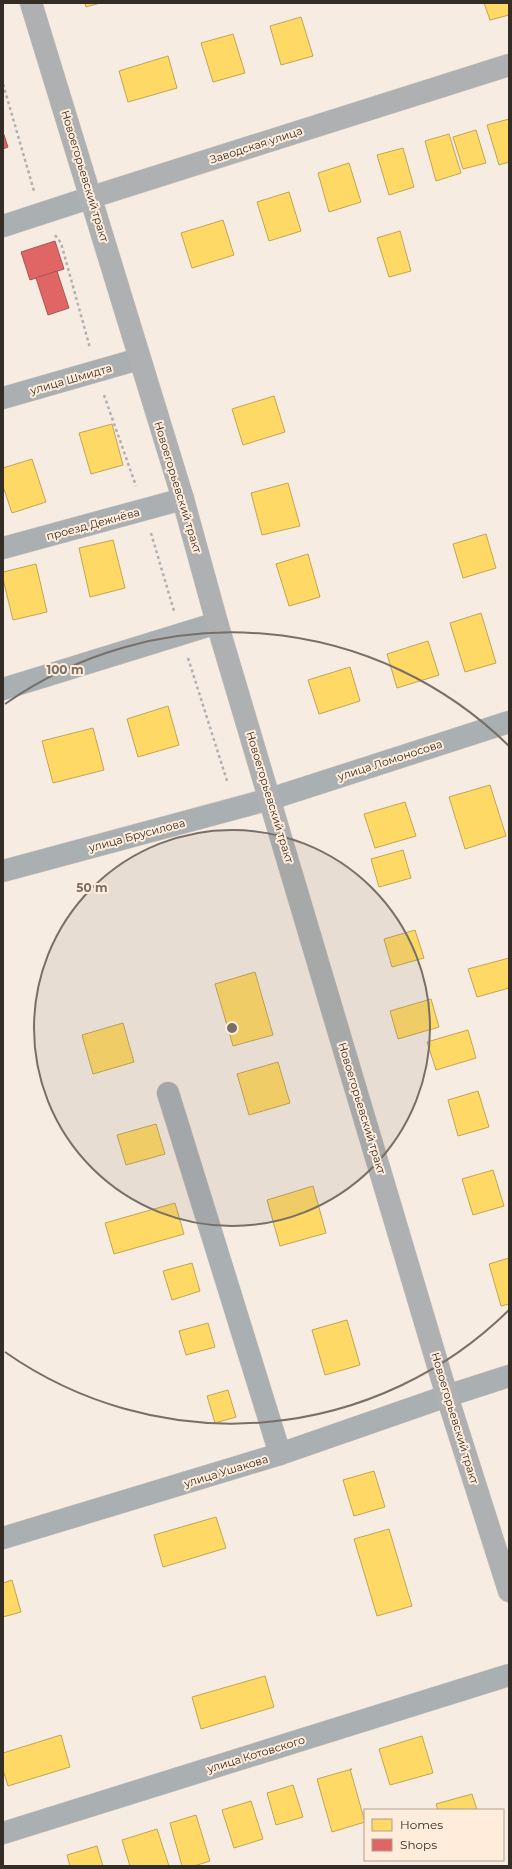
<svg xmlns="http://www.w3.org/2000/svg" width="512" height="1869" font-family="Montserrat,sans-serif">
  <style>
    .homes { fill: #ffd966; stroke: #c2a553 }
    .shops { fill: #e06666; stroke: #ac5553 }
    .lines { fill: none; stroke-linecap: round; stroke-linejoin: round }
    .minor-casing { stroke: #d2cac2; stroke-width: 23 }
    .major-casing { stroke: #d2cac2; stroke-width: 23 }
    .path { stroke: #b1b1b1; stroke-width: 2.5; stroke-dasharray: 3 3; stroke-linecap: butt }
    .minor { stroke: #aaafb2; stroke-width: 22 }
    .major { stroke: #aeb0b1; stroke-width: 22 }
    .ring { fill: none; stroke: #787068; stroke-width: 2 }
    .labels { text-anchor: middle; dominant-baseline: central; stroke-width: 4; stroke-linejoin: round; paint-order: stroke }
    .street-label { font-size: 11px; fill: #342d26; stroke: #ffecda }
    .centre { fill: #787068; stroke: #ffecda; stroke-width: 2 }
    .ring-label { font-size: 12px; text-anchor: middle; font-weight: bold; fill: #787068; stroke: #ffecda; stroke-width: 4; stroke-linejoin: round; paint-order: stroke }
  </style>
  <rect width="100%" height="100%" fill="#f7ece2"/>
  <!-- homes -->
  <g class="homes">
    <path d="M85 3H100L86 7Z"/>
    <path d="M484 3H509V15L490 20Z"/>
    <path d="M301 17 313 56 281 65 270 26Z"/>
    <path d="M233 34 245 73 213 82 201 43Z"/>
    <path d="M168 56 177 88 128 102 119 71Z"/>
    <path d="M509 119V162L499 165 487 125Z"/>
    <path d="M476 130 486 163 463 169 453 137Z"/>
    <path d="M449 134 461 173 436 181 425 141Z"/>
    <path d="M403 148 414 187 389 195 377 155Z"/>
    <path d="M349 163 361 202 329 212 318 173Z"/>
    <path d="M289 192 301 231 269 241 257 202Z"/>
    <path d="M223 220 234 255 192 268 181 233Z"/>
    <path d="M400 231 411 271 389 277 377 238Z"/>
    <path d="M274 396 285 432 243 445 232 409Z"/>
    <path d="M112 424 123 465 91 474 79 433Z"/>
    <path d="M32 459 46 502 12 513 3 486V468Z"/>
    <path d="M288 483 300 526 262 535 251 493Z"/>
    <path d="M486 534 496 568 463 578 453 544Z"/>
    <path d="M113 540 125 588 90 597 79 548Z"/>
    <path d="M308 554 320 597 289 606 276 564Z"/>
    <path d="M36 564 47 612 13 620 3 579V572Z"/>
    <path d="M481 613 496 663 465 672 450 623Z"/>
    <path d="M428 641 439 675 397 688 387 654Z"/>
    <path d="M350 667 360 701 319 714 308 680Z"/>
    <path d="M168 706 179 745 138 757 127 719Z"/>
    <path d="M93 728 104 770 53 783 42 741Z"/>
    <path d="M490 785 506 836 465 849 449 797Z"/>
    <path d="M405 802 416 836 375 848 364 814Z"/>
    <path d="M403 850 411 878 379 887 371 859Z"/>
    <path d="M415 930 424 958 392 967 384 939Z"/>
    <path d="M509 958V988L477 997 468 969Z"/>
    <path d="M255 972 273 1035 233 1046 215 984Z"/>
    <path d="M431 999 439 1027 398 1039 390 1011Z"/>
    <path d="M123 1023 134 1062 93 1074 82 1035Z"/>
    <path d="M468 1030 476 1058 436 1070 427 1042Z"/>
    <path d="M278 1062 290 1103 249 1115 237 1074Z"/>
    <path d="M478 1091 489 1127 458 1136 448 1100Z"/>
    <path d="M156 1124 165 1154 126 1165 117 1135Z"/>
    <path d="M493 1170 504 1206 473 1215 462 1179Z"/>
    <path d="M313 1186 326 1233 280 1246 267 1200Z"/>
    <path d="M175 1203 184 1234 114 1254 105 1223Z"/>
    <path d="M509 1258V1304L501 1306 489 1264Z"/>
    <path d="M192 1263 200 1291 172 1300 163 1271Z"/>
    <path d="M347 1320 360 1365 325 1375 312 1330Z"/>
    <path d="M208 1323 215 1347 186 1355 179 1331Z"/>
    <path d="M228 1390 236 1417 215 1423 207 1396Z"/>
    <path d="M374 1471 385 1507 354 1516 343 1480Z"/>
    <path d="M216 1517 226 1548 163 1567 154 1535Z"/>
    <path d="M389 1529 412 1606 377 1616 354 1539Z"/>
    <path d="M12 1580 21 1612 3 1617V1583Z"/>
    <path d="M265 1676 274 1707 201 1729 192 1697Z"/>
    <path d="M61 1735 70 1767 8 1786 3 1770V1753Z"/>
    <path d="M422 1736 433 1773 390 1785 379 1749Z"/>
    <path d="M350 1769 365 1822 332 1832 317 1779 352 1769Z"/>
    <path d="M293 1785 303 1817 276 1825 267 1793Z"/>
    <path d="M472 1794 477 1810H438L436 1804Z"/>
    <path d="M251 1801 263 1839 234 1848 222 1810Z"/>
    <path d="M196 1815 210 1861 194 1866H182L170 1823Z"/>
    <path d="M157 1829 169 1866H130L122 1840Z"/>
    <path d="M97 1846 103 1866H70L67 1855Z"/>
  </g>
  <!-- shops -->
  <g class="shops">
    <path d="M3 132 8 147 3 149Z"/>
    <path d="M55 241 64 269 30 280 21 252Z"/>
    <path d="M57 271 69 308 48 315 36 278Z"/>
  </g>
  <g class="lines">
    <!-- minor casing -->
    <g class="minor-casing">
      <g id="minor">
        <path d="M3 226 92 197"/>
        <path d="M3 398 139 359"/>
        <path d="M3 548 183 499"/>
        <path d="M3 689 217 623"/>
        <path d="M3 871 270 799 509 722"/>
        <path d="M168 1093 280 1454"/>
        <path d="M3 1538 280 1454 447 1396 509 1376"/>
        <path d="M3 1833 509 1675"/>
      </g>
    </g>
    <!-- major casing -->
    <g class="major-casing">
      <g id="major">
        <path d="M31 3 183 499 217 623 447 1396 509 1591"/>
        <path d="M92 197 509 65"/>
      </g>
    </g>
    <!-- path -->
    <g class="path">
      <path d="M3 84 34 191"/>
      <path d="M55 235 61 243 90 348"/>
      <path d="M104 395 136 486"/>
      <path d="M151 533 174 611"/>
      <path d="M188 658 228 784"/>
    </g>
    <!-- minor -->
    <use href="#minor" class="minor"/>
    <!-- major -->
    <use href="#major" class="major"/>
  </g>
  <!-- distance rings -->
  <circle cx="232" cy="1028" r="198" fill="#787068" fill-opacity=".12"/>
  <g class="ring">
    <circle cx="232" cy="1028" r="198"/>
    <path d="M509 1310A395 395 0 0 1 5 1352M5 704A395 395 0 0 1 509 746"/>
  </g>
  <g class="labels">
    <!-- street labels -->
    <g class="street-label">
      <text transform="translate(256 145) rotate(-18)">Заводская улица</text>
      <text transform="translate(85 176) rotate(73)">Новоегорьевский тракт</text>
      <text transform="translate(71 379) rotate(-16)">улица Шмидта</text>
      <text transform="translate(178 487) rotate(73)">Новоегорьевский тракт</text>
      <text transform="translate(93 524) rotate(-15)">проезд Дежнёва</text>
      <text transform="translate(390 760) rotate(-18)">улица Ломоносова</text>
      <text transform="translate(270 797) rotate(73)">Новоегорьевский тракт</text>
      <text transform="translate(137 835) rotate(-15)">улица Брусилова</text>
      <text transform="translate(362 1108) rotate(73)">Новоегорьевский тракт</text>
      <text transform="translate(455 1418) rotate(73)">Новоегорьевский тракт</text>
      <text transform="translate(226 1471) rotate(-17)">улица Ушакова</text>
      <text transform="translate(256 1754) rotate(-17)">улица Котовского</text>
    </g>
  </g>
  <circle cx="232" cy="1028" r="6" class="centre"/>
  <g class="ring-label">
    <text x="65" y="674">100 m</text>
    <text x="92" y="892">50 m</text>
  </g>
  <!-- border -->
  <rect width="512" height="1869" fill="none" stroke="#342d26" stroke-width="8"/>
  <!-- legend -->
  <rect x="364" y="1809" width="140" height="52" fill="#ffecda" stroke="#aea092"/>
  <rect x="372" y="1819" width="20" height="12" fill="#ffd966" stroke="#aea092"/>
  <text x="400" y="1829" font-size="12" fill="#342d26">Homes</text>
  <rect x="372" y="1839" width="20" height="12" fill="#e06666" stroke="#aea092"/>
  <text x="400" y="1849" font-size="12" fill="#342d26">Shops</text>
</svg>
